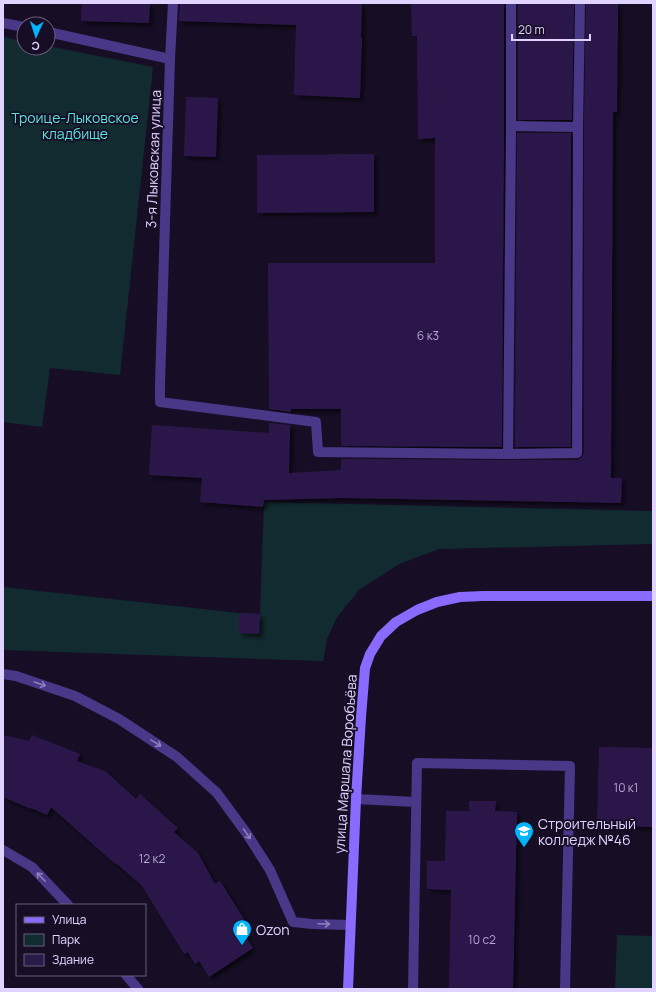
<svg xmlns="http://www.w3.org/2000/svg" width="656" height="992" font-family="Manrope,sans-serif">
  <style>
    .green { fill: #112b30 }
    .building { fill: #2b1948; filter: url(#shadow) }
    .lines { fill: none; stroke-linecap: round; stroke-linejoin: round }
    .service { stroke: #493787; stroke-width: 10 }
    .minor { stroke: #493787; stroke-width: 10 }
    .secondary { stroke: #8a6aff; stroke-width: 10 }
    .oneway { stroke: #8d7dbd }
    .labels { text-anchor: middle; dominant-baseline: central; stroke-width: 3.5; stroke-linejoin: round; paint-order: stroke }
    .number-label { font-size: 12px; fill: #b3a4d1 }
    .park-label { font-size: 14px; fill: #59e4dc; stroke: #170e26 }
    .street-label { font-size: 14px; fill: #e0d3ff; stroke: #170e26 }
    .poi-label { font-size: 14px; fill: #e0d3ff; stroke: #170e26; text-anchor: start }
  </style>
  <defs>
    <filter id="shadow"><feDropShadow dx="3.5" dy="3.5" stdDeviation="2" flood-color="#0009"/></filter>
  </defs>
  <rect width="100%" height="100%" fill="#170e26"/>
  <!-- green -->
  <g class="green">
    <path d="M3 37 24 41V48H48V46L153 67 120 375 50 368 42 427 3 422Z"/>
    <path d="M264 502 653 511V544L439 549 399 564 359 590 337 617 327 639 323 661 3 650V587L239 613 260 614Z"/>
    <path d="M617 935 653 936V989H615Z"/>
  </g>
  <!-- building -->
  <g class="building">
    <path d="M82 3H150L149 23 81 21Z"/>
    <path d="M180 3H362L361 37H362L360 98 294 95 296 25 179 21Z"/>
    <path d="M411 3H504V126L502 447 341 446V409H291V412L269 409 268 263H435V138L418 139 417 36H412Z"/>
    <path d="M518 3H574L572 120H518Z"/>
    <path d="M586 3H618L617 112H613L611 478H622L621 503 343 498 264 500 263 507 200 502 202 478 149 475 152 425 269 433V423L290 425 289 473 341 470V459L508 460H577L580 459 582 457 584 453V127Z"/>
    <path d="M186 97 218 98 216 157 184 156Z"/>
    <path d="M517 133H571V447H515Z"/>
    <path d="M374 154V212L257 213V155Z"/>
    <path d="M239 613 260 614 259 634 239 633Z"/>
    <path d="M3 735 29 741 32 735 80 754 77 761 105 771 136 799 140 794 178 828 174 832 198 853 215 884 220 881 247 924 240 928 253 948 209 977 199 961 195 964 188 952 184 954 142 886 116 863 115 864 51 807 47 815 31 808V809L3 797Z"/>
    <path d="M599 747 653 748V827L597 825Z"/>
    <path d="M469 801H496L495 811 517 812 513 989H449L451 890 427 889V861H445L446 811H469Z"/>
  </g>
  <g class="lines">
    <!-- service -->
    <g class="service">
      <path d="M170 59 173 3"/>
      <path d="M511 126 578 127 580 3"/>
      <path d="M160 384V402L316 422 318 452 508 454 511 126V3"/>
      <path d="M508 454 577 453 578 127"/>
      <path d="M3 674 16 676 75 696 119 719 177 757 217 793 247 834 270 870 293 922 312 924 350 925"/>
      <path d="M356 799 416 802"/>
      <path d="M3 850 32 867 68 905"/>
      <path d="M126 975 138 989"/>
      <path d="M413 989 417 763 570 766 565 989"/>
    </g>
    <!-- minor -->
    <g class="minor">
      <path d="M3 23 24 27"/>
      <path d="M48 32 170 59 160 384"/>
    </g>
    <!-- secondary -->
    <path class="secondary" d="M348 989 356 799 361 717 365 668 370 654 381 636 396 622 417 610 437 602 460 597 483 596H653"/>
  </g>
  <!-- one-way arrows -->
  <defs><path id="oneway-shaft" d="M-6 0H5M1.5-3L5.5 0L1.5 3" fill="none" stroke-width="1.6" stroke-linecap="round" stroke-linejoin="round"/></defs>
  <g class="oneway">
    <use href="#oneway-shaft" transform="translate(40 684) rotate(19)"/>
    <use href="#oneway-shaft" transform="translate(156 743) rotate(32)"/>
    <use href="#oneway-shaft" transform="translate(247 834) rotate(56)"/>
    <use href="#oneway-shaft" transform="translate(41 877) rotate(-134)"/>
    <use href="#oneway-shaft" transform="translate(324 924) rotate(2)"/>
  </g>
  <!-- icons -->
  <defs>
    <g id="university-pin" transform="scale(1)"><path d="M0 17L-7.5 6A9.5 9.5 0 1 1 7.5 6Z" fill="#00b5fe" stroke="#170e26"/><path d="M0-5L7-2L0 1L-7-2ZM-4 1L0 2.5L4 1V4Q0 6-4 4Z" fill="#fff"/></g>
    <g id="shop-pin" transform="scale(1)"><path d="M0 17L-7.5 6A9.5 9.5 0 1 1 7.5 6Z" fill="#00b5fe" stroke="#170e26"/><path d="M-5-2.5h2.3a2.7 3.5 0 0 1 5.4 0H5L5.5 6h-11ZM-1.5-2.5h3a1.5 2.3 0 0 0-3 0Z" fill="#fff"/></g>
  </defs>
  <g fill-rule="evenodd">
    <use href="#university-pin" x="524" y="831"/>
    <use href="#shop-pin" x="242" y="929"/>
  </g>
  <g class="labels">
    <!-- number labels -->
    <g class="number-label">
      <text x="428" y="335">6 к3</text>
      <text x="626" y="787">10 к1</text>
      <text x="152" y="858">12 к2</text>
      <text x="482" y="939">10 с2</text>
    </g>
    <!-- park labels -->
    <g class="park-label">
      <text x="75" y="117">Троице-Лыковское<tspan x="75" dy="16">кладбище</tspan></text>
    </g>
    <!-- street labels -->
    <g class="street-label">
      <text transform="translate(153 159) rotate(-88)">3-я Лыковская улица</text>
      <text transform="translate(345 764) rotate(-86)">улица Маршала Воробьёва</text>
    </g>
    <!-- poi labels -->
    <g class="poi-label">
      <text x="538" y="823">Строительный<tspan x="538" dy="16">колледж №46</tspan></text>
      <text x="256" y="929">Ozon</text>
    </g>
  </g>
  <!-- border -->
  <rect width="656" height="992" fill="none" stroke="#e0d3ff" stroke-width="8"/>
  <!-- legend -->
  <rect x="16" y="904" width="130" height="72" fill="#170e26" stroke="#675d7d"/>
  <rect x="24" y="917" width="20" height="6" fill="#8a6aff" stroke="#675d7d"/>
  <text x="52" y="924" font-size="12" fill="#e0d3ff">Улица</text>
  <rect x="24" y="934" width="20" height="12" fill="#112b30" stroke="#675d7d"/>
  <text x="52" y="944" font-size="12" fill="#e0d3ff">Парк</text>
  <rect x="24" y="954" width="20" height="12" fill="#2b1948" stroke="#675d7d"/>
  <text x="52" y="964" font-size="12" fill="#e0d3ff">Здание</text>
  <!-- north arrow -->
  <g transform="translate(36 36) rotate(183)"><circle r="19" fill="#170e26" stroke="#675d7d"/>
  <path d="M0-3L7 15L0 10L-7 15Z" fill="#00b5fe"/>
  <text y="-6" font-size="11" font-weight="bold" text-anchor="middle" fill="#e0d3ff">С</text>
  </g>
  <!-- scale -->
  <path d="M512 34v6h78v-6" fill="none" stroke="#e0d3ff" stroke-width="2"/>
  <text x="518" y="34" font-size="12" fill="#e0d3ff" stroke="#170e26" stroke-width="3" paint-order="stroke">20 m</text>
</svg>
